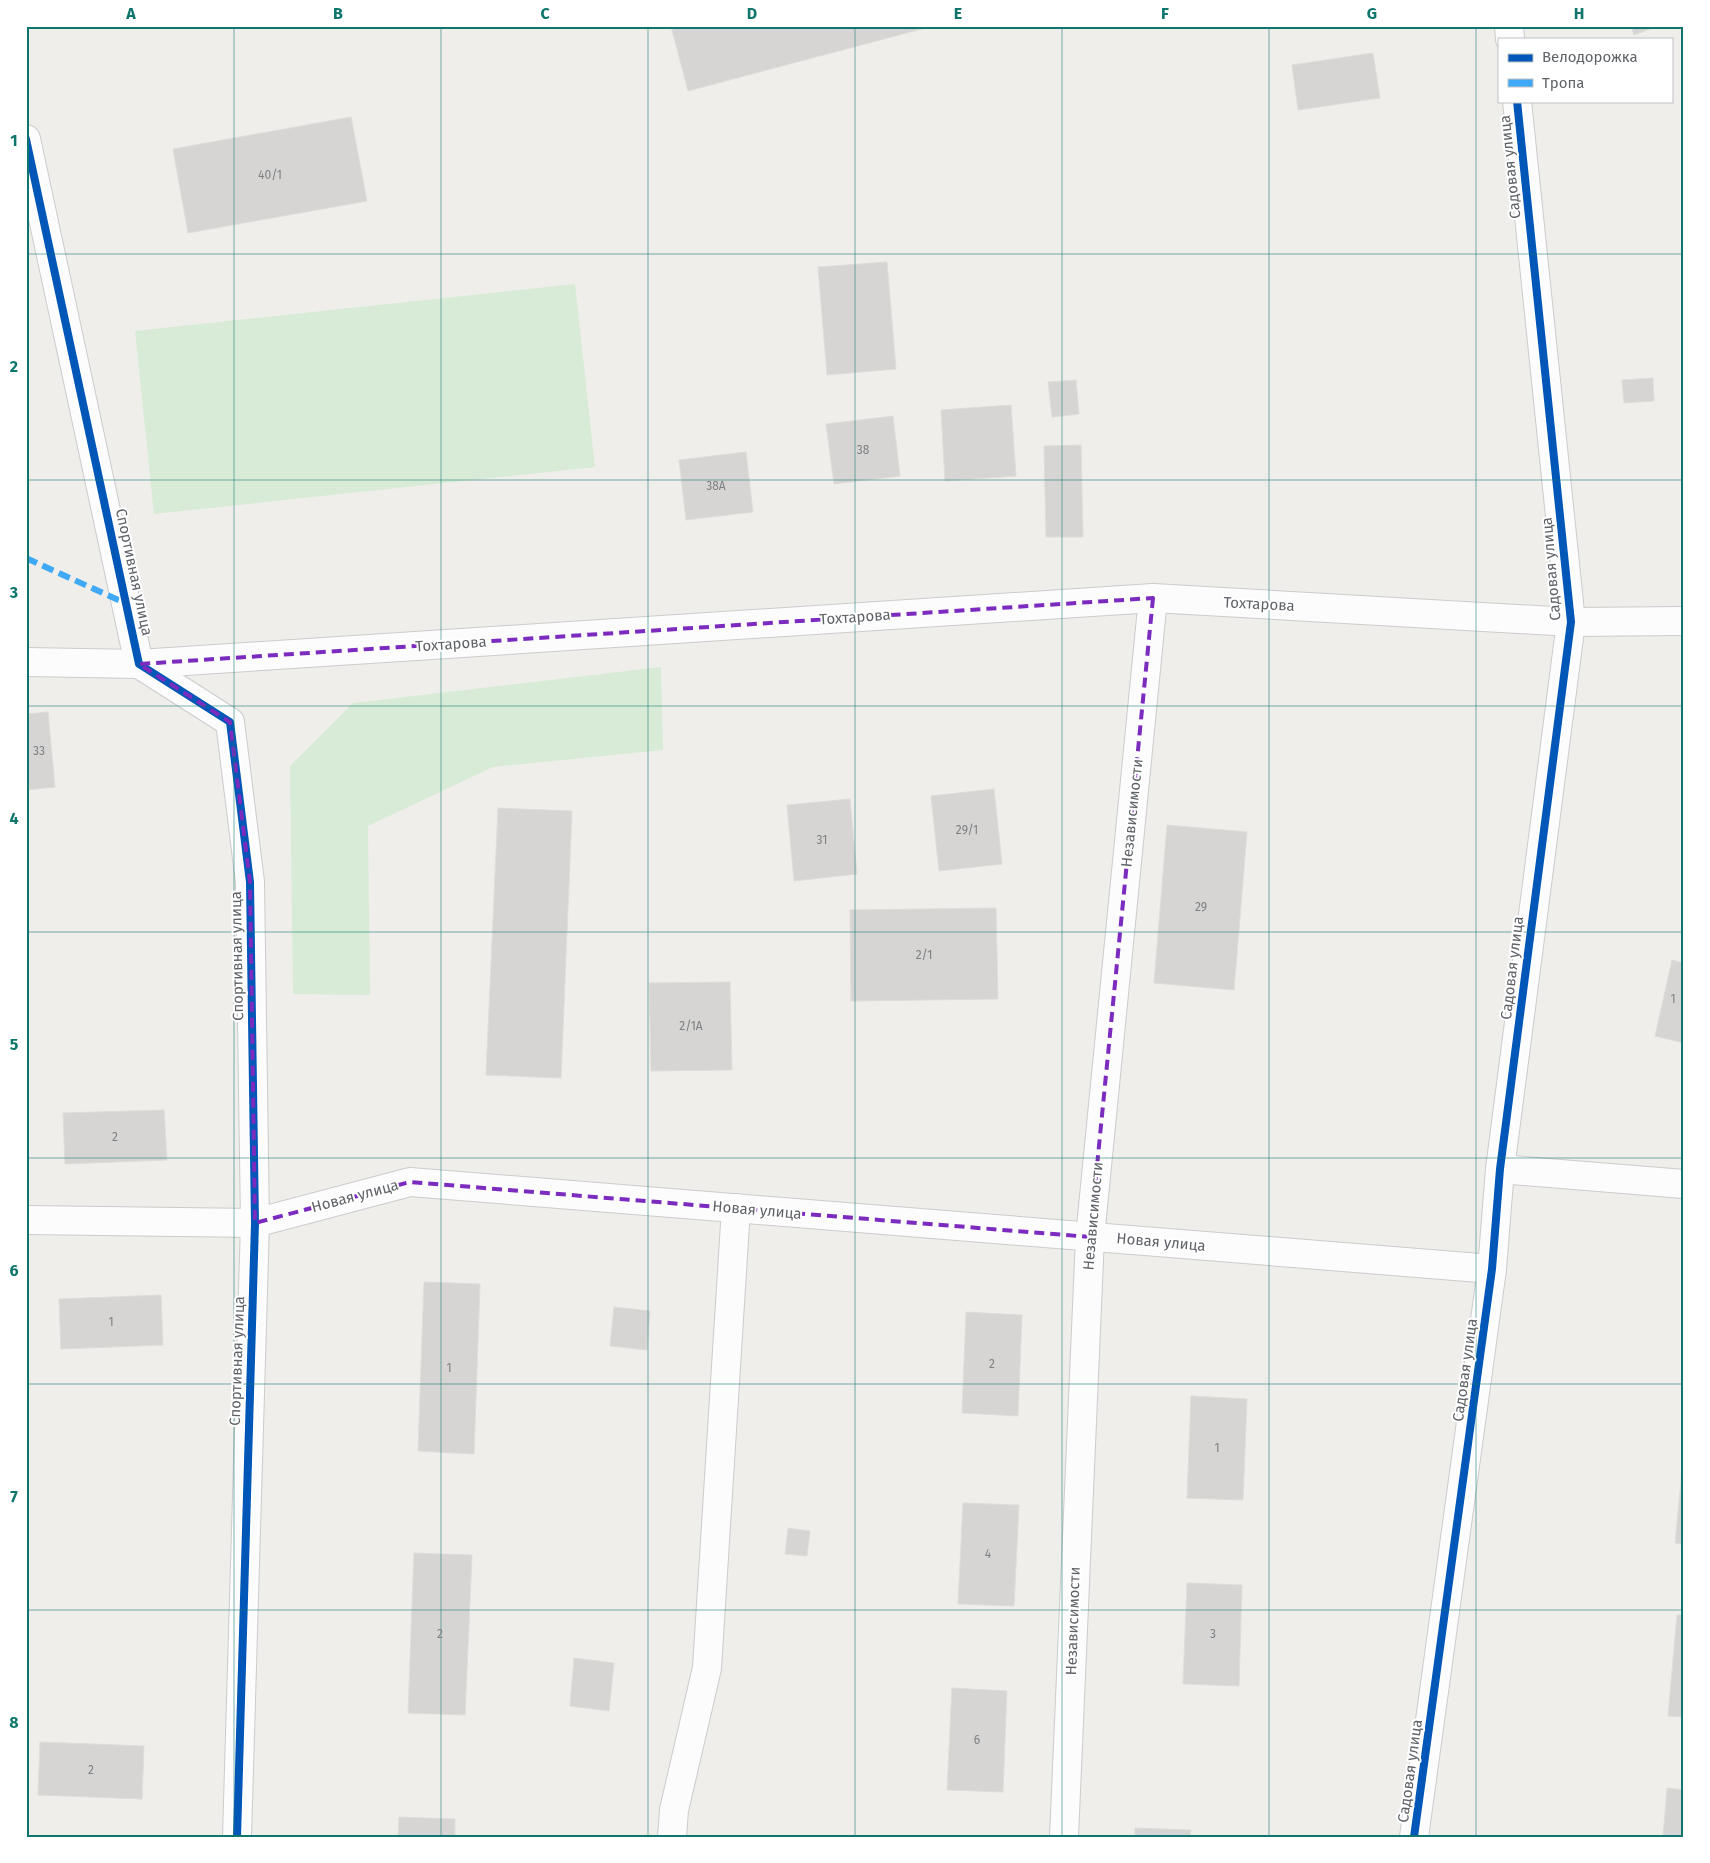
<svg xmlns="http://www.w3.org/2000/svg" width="1710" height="1863" font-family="'Fira Sans',sans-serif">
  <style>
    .green { fill: #d8ebd6 }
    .building { fill: #d6d5d3; stroke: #deddd9 }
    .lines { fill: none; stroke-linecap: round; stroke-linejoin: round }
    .minor-casing { stroke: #cbcccc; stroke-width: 30 }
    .minor { stroke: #fdfcfc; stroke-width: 28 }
    .quiet { stroke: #3fa9f5; stroke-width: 6; stroke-dasharray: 12 6; stroke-linecap: butt }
    .cycleway-casing { stroke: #fff; stroke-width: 11 }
    .cycleway { stroke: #0057b8; stroke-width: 8 }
    .marked { fill: none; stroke: #7b2cbf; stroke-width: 4; stroke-dasharray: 10 6; stroke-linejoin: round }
    .grid { fill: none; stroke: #0f766e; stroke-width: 1; stroke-opacity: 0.55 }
    .labels { text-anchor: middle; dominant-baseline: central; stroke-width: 4; stroke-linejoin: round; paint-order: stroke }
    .number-label { font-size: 12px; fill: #7e8184 }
    .street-label { font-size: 15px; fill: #5f6368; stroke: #fff }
    .neatline { fill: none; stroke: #0f766e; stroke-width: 2 }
    .grid-label { font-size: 16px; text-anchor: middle; font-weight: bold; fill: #0f766e }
  </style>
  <rect width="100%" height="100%" fill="#efeeea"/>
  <!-- green -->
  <g class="green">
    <path d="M575 284 595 467 154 514 135 331Z"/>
    <path d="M661 667 663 750 493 767 368 826 370 995 293 994 290 766 353 703Z"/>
  </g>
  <!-- building -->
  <g class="building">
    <path d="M671 26H933L688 91Z"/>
    <path d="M1631 26H1658L1634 35Z"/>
    <path d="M1373 53 1380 98 1298 110 1292 65Z"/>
    <path d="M351 117 367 201 188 233 173 149Z"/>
    <path d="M887 262 896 369 827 375 818 267Z"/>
    <path d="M1683 317H1684V392H1682Z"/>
    <path d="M1653 378 1654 401 1624 403 1622 380Z"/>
    <path d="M1076 380 1079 414 1052 417 1048 382Z"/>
    <path d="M1011 405 1016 476 945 481 941 410Z"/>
    <path d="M893 416 900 476 834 484 826 424Z"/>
    <path d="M1081 445 1083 537H1046L1044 446Z"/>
    <path d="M746 452 753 512 686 520 679 460Z"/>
    <path d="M48 712 55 787 26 790V714Z"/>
    <path d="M994 789 1002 864 939 871 931 796Z"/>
    <path d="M850 799 857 874 794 881 787 805Z"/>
    <path d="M498 808 572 811 561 1078 486 1075Z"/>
    <path d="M1167 825 1247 832 1234 990 1154 983Z"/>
    <path d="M996 908 998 999 851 1001 850 910Z"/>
    <path d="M1672 960 1684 963V1043L1655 1036Z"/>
    <path d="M730 982 732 1070 651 1071 649 983Z"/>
    <path d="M164 1110 167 1160 65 1164 63 1113Z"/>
    <path d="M424 1282 480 1284 474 1454 418 1451Z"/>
    <path d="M161 1295 163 1345 61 1349 59 1299Z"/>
    <path d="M614 1307 650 1311 647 1350 610 1346Z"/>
    <path d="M966 1312 1022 1315 1018 1416 962 1413Z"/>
    <path d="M1191 1396 1247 1399 1243 1500 1187 1498Z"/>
    <path d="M1684 1450V1544L1675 1543Z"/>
    <path d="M963 1503 1019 1505 1014 1606 958 1604Z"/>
    <path d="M788 1528 810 1531 807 1556 785 1554Z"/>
    <path d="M414 1553 472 1555 465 1715 408 1713Z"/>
    <path d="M1187 1583 1242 1585 1239 1686 1183 1684Z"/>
    <path d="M1677 1615H1684V1717L1668 1716Z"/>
    <path d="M574 1658 614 1663 609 1711 570 1706Z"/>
    <path d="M952 1688 1007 1691 1003 1792 947 1790Z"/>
    <path d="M40 1742 144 1746 142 1799 38 1795Z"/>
    <path d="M1667 1788 1684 1790V1837H1663Z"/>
    <path d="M399 1817 455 1819V1837H398Z"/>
    <path d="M1135 1828 1191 1830 1190 1837H1135Z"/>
  </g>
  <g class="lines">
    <!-- minor casing -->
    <g class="minor-casing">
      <g id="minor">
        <path d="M1509 26 1510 39"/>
        <path d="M26 139 139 664 230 722 250 882 255 1223 237 1837"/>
        <path d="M26 662 139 664 1153 598 1571 622 1684 621"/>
        <path d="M1500 1169 1684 1184"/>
        <path d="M26 1220 255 1223 410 1182 1492 1269"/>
        <path d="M672 1837 674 1810 707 1668 736 1208"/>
        <path d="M1064 1837 1090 1237 1153 598"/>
        <path d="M1414 1837 1492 1269 1500 1169 1571 622 1517 101"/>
      </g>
    </g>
    <!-- minor -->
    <use href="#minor" class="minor"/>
    <!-- quiet -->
    <path class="quiet" d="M26 558 127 604"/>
    <!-- cycleway casing -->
    <g class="cycleway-casing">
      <g id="cycleway">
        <path d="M26 139 139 664 230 722 250 882 255 1223 237 1837"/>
        <path d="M1414 1837 1492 1269 1500 1169 1571 622 1517 101"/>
      </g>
    </g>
    <!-- cycleway -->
    <use href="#cycleway" class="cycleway"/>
  </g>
  <!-- marked area -->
  <path class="marked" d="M1153 598 1090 1237 410 1182 255 1223 250 882 230 722 139 664Z"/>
  <!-- grid -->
  <path class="grid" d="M234 26V1837M441 26V1837M648 26V1837M855 26V1837M1062 26V1837M1269 26V1837M1476 26V1837M26 254H1684M26 480H1684M26 706H1684M26 932H1684M26 1158H1684M26 1384H1684M26 1610H1684"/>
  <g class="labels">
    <!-- number labels -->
    <g class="number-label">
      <text x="270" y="175">40/1</text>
      <text x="863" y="450">38</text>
      <text x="716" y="486">38А</text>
      <text x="39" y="751">33</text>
      <text x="967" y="830">29/1</text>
      <text x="822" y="840">31</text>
      <text x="1201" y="907">29</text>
      <text x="924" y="955">2/1</text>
      <text x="1673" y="999">1</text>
      <text x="691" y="1026">2/1А</text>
      <text x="115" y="1137">2</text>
      <text x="111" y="1322">1</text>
      <text x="992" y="1364">2</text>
      <text x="449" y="1368">1</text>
      <text x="1217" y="1448">1</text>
      <text x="988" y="1554">4</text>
      <text x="440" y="1634">2</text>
      <text x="1213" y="1634">3</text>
      <text x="977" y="1740">6</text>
      <text x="91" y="1770">2</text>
    </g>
    <!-- street labels -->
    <g class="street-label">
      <text transform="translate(1510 167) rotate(-96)">Садовая улица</text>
      <text transform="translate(1551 569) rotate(-95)">Садовая улица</text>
      <text transform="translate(134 572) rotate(78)">Спортивная улица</text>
      <text transform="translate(1259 604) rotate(3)">Тохтарова</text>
      <text transform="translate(855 617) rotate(-4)">Тохтарова</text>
      <text transform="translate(451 644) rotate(-4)">Тохтарова</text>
      <text transform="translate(1132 813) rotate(-84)">Независимости</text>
      <text transform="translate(237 956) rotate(-91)">Спортивная улица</text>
      <text transform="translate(1512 968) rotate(-83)">Садовая улица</text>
      <text transform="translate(355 1196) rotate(-15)">Новая улица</text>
      <text transform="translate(757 1210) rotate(5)">Новая улица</text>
      <text transform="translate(1093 1216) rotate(-85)">Независимости</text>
      <text transform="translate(1161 1242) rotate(5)">Новая улица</text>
      <text transform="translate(237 1361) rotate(-88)">Спортивная улица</text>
      <text transform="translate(1465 1370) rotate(-82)">Садовая улица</text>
      <text transform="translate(1073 1621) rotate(-88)">Независимости</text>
      <text transform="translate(1410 1771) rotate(-82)">Садовая улица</text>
    </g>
  </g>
  <!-- border -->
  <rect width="1710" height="1863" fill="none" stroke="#ffffff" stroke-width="55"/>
  <!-- legend -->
  <rect x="1498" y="38" width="175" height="65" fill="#ffffff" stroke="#bfc1c3"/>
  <rect x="1508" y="54" width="25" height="8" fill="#0057b8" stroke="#bfc1c3"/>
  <text x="1542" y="62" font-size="15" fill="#5f6368">Велодорожка</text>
  <rect x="1508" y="79" width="25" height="8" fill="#3fa9f5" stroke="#bfc1c3"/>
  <text x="1542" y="88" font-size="15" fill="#5f6368">Тропа</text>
  <rect x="28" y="28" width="1654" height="1808" class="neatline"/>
  <g class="grid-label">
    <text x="131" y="19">A</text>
    <text x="338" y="19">B</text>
    <text x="545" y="19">C</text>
    <text x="752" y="19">D</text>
    <text x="958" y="19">E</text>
    <text x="1165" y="19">F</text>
    <text x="1372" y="19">G</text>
    <text x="1579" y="19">H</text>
    <text x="14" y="146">1</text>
    <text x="14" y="372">2</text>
    <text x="14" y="598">3</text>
    <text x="14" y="824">4</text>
    <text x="14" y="1050">5</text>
    <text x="14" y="1276">6</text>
    <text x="14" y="1502">7</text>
    <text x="14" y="1728">8</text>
  </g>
</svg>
